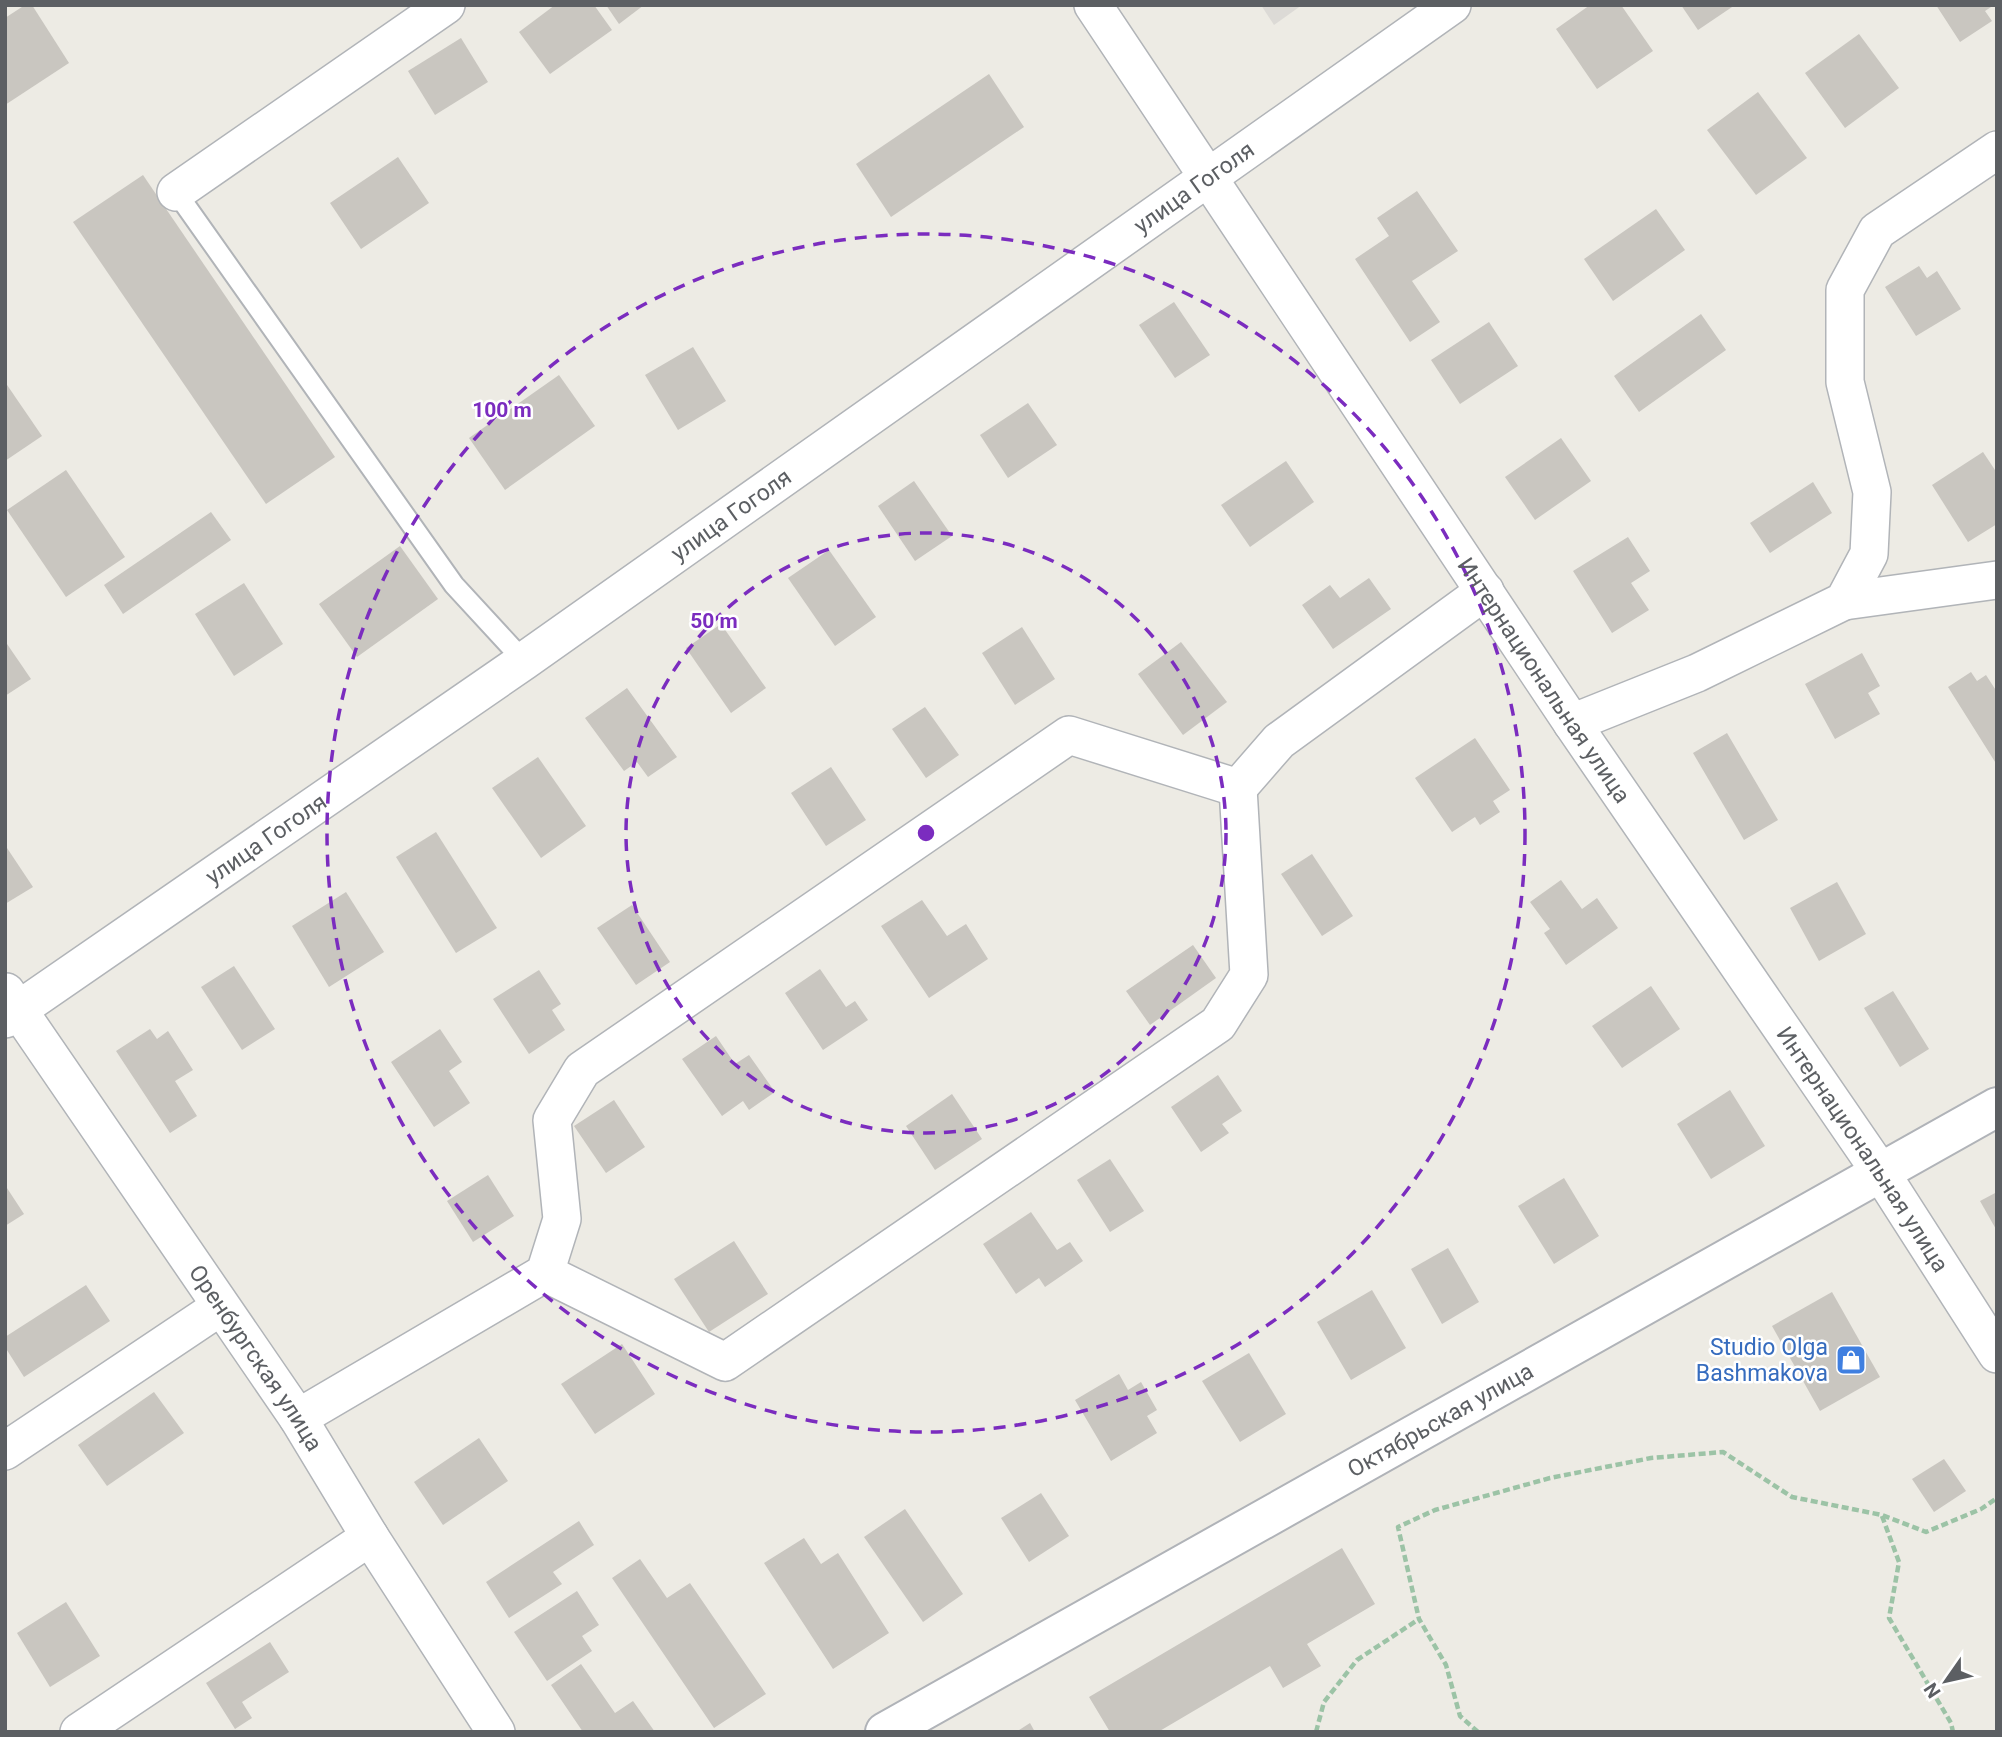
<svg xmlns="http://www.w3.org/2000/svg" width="2002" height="1737" font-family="Roboto,sans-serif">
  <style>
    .industrial { fill: #dcdad6 }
    .building { fill: #c9c6c0 }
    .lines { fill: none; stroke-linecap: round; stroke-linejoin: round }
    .lane-casing { stroke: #b1b4b8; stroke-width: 23 }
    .street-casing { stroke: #b1b4b8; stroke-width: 40 }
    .secondary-casing { stroke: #b0b3b8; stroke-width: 42 }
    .path { stroke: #9cc3a6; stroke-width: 4.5; stroke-dasharray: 7 3.5; stroke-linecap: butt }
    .lane { stroke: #fff; stroke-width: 19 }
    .street { stroke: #fff; stroke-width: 37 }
    .secondary { stroke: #fff; stroke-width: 38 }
    .ring { fill: none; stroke: #7b2cbf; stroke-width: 3.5; stroke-dasharray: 12 9 }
    .labels { text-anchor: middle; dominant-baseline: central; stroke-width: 5; stroke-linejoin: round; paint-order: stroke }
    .street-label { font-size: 23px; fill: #5c5f63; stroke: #fff }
    .shop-label { font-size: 23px; fill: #366cbe; stroke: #fff; text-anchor: end }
    .centre { fill: #7b2cbf; stroke: #fff; stroke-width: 3.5 }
    .ring-label { font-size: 21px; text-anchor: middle; font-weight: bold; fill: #7b2cbf; stroke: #fff; stroke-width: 5; stroke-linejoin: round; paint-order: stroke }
  </style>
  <rect width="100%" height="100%" fill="#edebe4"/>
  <!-- industrial -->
  <path class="industrial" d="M1261 5H1302L1274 25Z"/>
  <!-- building -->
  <g class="building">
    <path d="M25 5H32L69 63 5 105V18Z"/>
    <path d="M555 5H594L612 30 550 74 519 32Z"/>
    <path d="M606 5H644L619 24Z"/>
    <path d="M1590 5H1621L1653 51 1597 89 1556 29Z"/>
    <path d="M1681 5H1735L1698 30Z"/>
    <path d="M1936 5H1994L1985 11 1992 21 1960 42Z"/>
    <path d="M1859 34 1899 88 1845 128 1805 73Z"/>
    <path d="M461 38 488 82 435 115 408 71Z"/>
    <path d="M989 74 1024 127 891 217 856 164Z"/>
    <path d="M1758 92 1807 158 1756 195 1707 130Z"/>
    <path d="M398 157 429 203 361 249 330 203Z"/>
    <path d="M143 175 335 457 266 504 73 222Z"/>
    <path d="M1417 191 1458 251 1412 281 1440 322 1410 342 1355 259 1389 236 1377 218Z"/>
    <path d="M1656 209 1685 250 1613 301 1584 259Z"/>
    <path d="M1919 266 1927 278 1937 271 1961 309 1916 336 1885 287Z"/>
    <path d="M1174 302 1210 355 1175 378 1139 325Z"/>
    <path d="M1701 314 1726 350 1639 412 1614 376Z"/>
    <path d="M1489 322 1518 366 1460 404 1431 360Z"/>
    <path d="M693 347 726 401 678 430 645 375Z"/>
    <path d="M559 375 595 426 505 490 469 438Z"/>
    <path d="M5 382 42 436 5 461Z"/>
    <path d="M1028 403 1057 445 1008 478 980 435Z"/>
    <path d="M1561 438 1591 481 1535 520 1505 477Z"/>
    <path d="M1983 452 1997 473V524L1968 542 1932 485Z"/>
    <path d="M1286 461 1314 502 1250 547 1221 505Z"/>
    <path d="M66 470 125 557 66 597 7 510Z"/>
    <path d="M914 481 952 536 915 561 878 506Z"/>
    <path d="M1813 482 1832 513 1770 553 1750 523Z"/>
    <path d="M211 512 231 540 123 614 104 585Z"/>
    <path d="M1628 537 1650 571 1631 583 1649 610 1612 633 1573 571Z"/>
    <path d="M400 546 438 599 357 657 319 604Z"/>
    <path d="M829 550 876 617 835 646 788 578Z"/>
    <path d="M1369 578 1391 609 1333 649 1302 605 1330 585 1340 598Z"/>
    <path d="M244 583 283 644 234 676 195 614Z"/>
    <path d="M721 624 766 688 731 713 686 648Z"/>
    <path d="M1022 627 1055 679 1015 705 982 653Z"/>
    <path d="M5 641 31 679 5 696Z"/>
    <path d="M1181 642 1227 702 1183 735 1138 674Z"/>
    <path d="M1862 653 1880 686 1868 693 1880 714 1835 739 1805 684Z"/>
    <path d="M1971 672 1977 681 1986 675 1997 692V765L1948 687Z"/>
    <path d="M627 688 677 757 648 777 637 762 624 771 585 718Z"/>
    <path d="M925 707 959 755 926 778 892 729Z"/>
    <path d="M1727 733 1778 820 1744 840 1693 753Z"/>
    <path d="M1475 738 1510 790 1493 801 1500 812 1480 825 1475 817 1452 832 1415 778Z"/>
    <path d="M538 757 586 826 541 858 492 788Z"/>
    <path d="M831 767 866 820 826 846 791 793Z"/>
    <path d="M436 832 497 928 456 953 396 857Z"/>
    <path d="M5 845 33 887 5 904Z"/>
    <path d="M1312 854 1353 916 1322 936 1281 874Z"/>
    <path d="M1561 880 1582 909 1597 898 1618 928 1566 965 1544 933 1550 929 1530 902Z"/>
    <path d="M1837 882 1866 934 1819 961 1790 908Z"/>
    <path d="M346 892 384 952 329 987 292 926Z"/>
    <path d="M922 900 947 936 966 924 988 959 929 998 881 926Z"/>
    <path d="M632 905 670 962 636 985 597 928Z"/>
    <path d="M1193 945 1216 978 1150 1025 1126 991Z"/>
    <path d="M234 966 275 1029 242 1050 201 987Z"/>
    <path d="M820 969 846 1007 855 1001 868 1020 823 1050 785 993Z"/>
    <path d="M539 970 561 1004 552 1010 565 1030 529 1054 493 999Z"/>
    <path d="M1651 986 1680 1029 1622 1068 1592 1026Z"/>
    <path d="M1893 991 1929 1049 1900 1067 1864 1008Z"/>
    <path d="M150 1029 157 1039 168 1031 193 1070 175 1081 197 1116 170 1133 116 1051Z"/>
    <path d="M440 1029 462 1062 449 1071 470 1103 434 1127 391 1062Z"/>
    <path d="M716 1036 735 1064 749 1055 775 1092 749 1110 743 1101 722 1116 682 1059Z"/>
    <path d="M1218 1075 1242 1111 1222 1124 1229 1133 1201 1152 1171 1107Z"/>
    <path d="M1730 1090 1765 1146 1711 1179 1677 1124Z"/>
    <path d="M952 1094 982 1139 935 1170 906 1126Z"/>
    <path d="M614 1100 645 1147 606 1173 574 1126Z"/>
    <path d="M1110 1159 1144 1211 1110 1232 1077 1180Z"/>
    <path d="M488 1175 514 1216 473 1242 447 1201Z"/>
    <path d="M1564 1178 1599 1236 1554 1264 1518 1206Z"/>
    <path d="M5 1185 24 1214 5 1226Z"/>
    <path d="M1997 1192V1231L1980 1201Z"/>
    <path d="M1031 1212 1057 1250 1070 1242 1083 1261 1045 1287 1039 1278 1016 1294 983 1244Z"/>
    <path d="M734 1241 768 1294 709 1332 674 1279Z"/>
    <path d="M1448 1248 1479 1302 1442 1324 1411 1269Z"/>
    <path d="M86 1285 110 1321 24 1377 5 1347V1337Z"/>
    <path d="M1372 1290 1406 1348 1351 1380 1317 1322Z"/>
    <path d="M1832 1292 1880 1377 1820 1411 1772 1326Z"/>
    <path d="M622 1344 655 1394 595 1434 561 1384Z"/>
    <path d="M1249 1353 1286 1414 1240 1442 1202 1381Z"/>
    <path d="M1119 1374 1128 1390 1141 1382 1157 1410 1147 1416 1157 1433 1111 1461 1075 1400Z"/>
    <path d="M154 1392 184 1433 107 1486 78 1445Z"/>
    <path d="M479 1438 508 1481 443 1525 414 1482Z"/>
    <path d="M1944 1459 1966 1491 1934 1512 1912 1479Z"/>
    <path d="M1041 1493 1069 1536 1029 1562 1001 1518Z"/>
    <path d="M905 1509 963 1594 923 1622 864 1537Z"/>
    <path d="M579 1521 594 1545 553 1572 562 1584 509 1618 486 1582Z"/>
    <path d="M804 1538 821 1564 838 1553 889 1633 833 1669 764 1563Z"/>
    <path d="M1342 1548 1375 1604 1307 1644 1321 1666 1283 1688 1270 1666 1158 1732H1110L1089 1697Z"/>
    <path d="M640 1559 667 1598 690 1583 766 1694 714 1728 612 1578Z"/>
    <path d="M577 1591 599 1625 582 1636 592 1651 547 1681 514 1632Z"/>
    <path d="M66 1602 100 1656 50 1687 17 1633Z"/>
    <path d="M270 1642 289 1672 242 1702 252 1718 235 1729 206 1683Z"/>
    <path d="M581 1664 615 1713 633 1701 655 1732H583L551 1685Z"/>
    <path d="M1030 1723 1035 1732H1016Z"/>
  </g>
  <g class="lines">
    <!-- lane casing -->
    <g class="lane-casing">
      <path id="lane" d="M176 192 454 585 524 661"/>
    </g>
    <!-- street casing -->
    <g class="street-casing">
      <g id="street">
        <path id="s1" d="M1093 5 1572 723 1881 1173 1997 1354"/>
        <path d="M176 192 446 5"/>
        <path d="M1844 601 1997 580"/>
        <path d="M1572 723 1697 673 1844 601 1869 554 1872 492 1845 382V290L1877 231 1997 150"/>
        <path id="s2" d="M6 992 298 1418 370 1537 496 1732"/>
        <path id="s3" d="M5 1019 524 661 1452 5"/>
        <path d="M545 1273 725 1362 1218 1024 1249 975 1238 788"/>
        <path d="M298 1418 545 1273 562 1219 552 1120 582 1070 1069 735 1238 788 1279 741 1485 591"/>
        <path d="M5 1451 220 1307"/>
        <path d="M79 1732 370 1537"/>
      </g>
    </g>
    <!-- secondary casing -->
    <g class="secondary-casing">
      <g id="secondary">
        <path id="s4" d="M885 1732 1997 1107"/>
      </g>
    </g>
    <!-- path -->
    <g class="path">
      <path d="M1882 1516 1899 1562 1889 1618 1951 1723 1953 1732"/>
      <path d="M1316 1732 1324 1702 1357 1660 1419 1619"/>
      <path d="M1478 1732 1460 1716 1446 1665 1419 1619 1398 1527 1435 1510 1550 1478 1651 1458 1723 1452 1792 1497 1882 1515 1926 1532 1981 1509 1997 1498"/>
    </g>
    <!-- lane -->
    <use href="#lane" class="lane"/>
    <!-- street -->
    <use href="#street" class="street"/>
    <!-- secondary -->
    <use href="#secondary" class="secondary"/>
  </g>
  <!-- distance rings -->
  <g class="ring">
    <circle cx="926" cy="833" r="300"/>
    <circle cx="926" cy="833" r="599"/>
  </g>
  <!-- icons -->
  <defs>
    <g id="shop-square" transform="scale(1.575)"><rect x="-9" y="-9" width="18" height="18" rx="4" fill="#3f7fe0" stroke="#fff"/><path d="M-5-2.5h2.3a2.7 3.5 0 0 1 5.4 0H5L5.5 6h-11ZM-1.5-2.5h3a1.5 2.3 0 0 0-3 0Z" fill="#fff"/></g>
  </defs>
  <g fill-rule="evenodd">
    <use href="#shop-square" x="1851" y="1360"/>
  </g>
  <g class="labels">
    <!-- street labels -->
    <g class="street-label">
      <text stroke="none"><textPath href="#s3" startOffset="1451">улица Гоголя</textPath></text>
      <text stroke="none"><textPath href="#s3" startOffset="884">улица Гоголя</textPath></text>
      <text stroke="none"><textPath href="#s1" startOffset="812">Интернациональная улица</textPath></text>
      <text stroke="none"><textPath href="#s3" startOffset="317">улица Гоголя</textPath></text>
      <text stroke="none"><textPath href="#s1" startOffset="1379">Интернациональная улица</textPath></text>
      <text stroke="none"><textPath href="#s2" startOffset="443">Оренбургская улица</textPath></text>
      <text stroke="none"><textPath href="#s4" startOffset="637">Октябрьская улица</textPath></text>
    </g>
    <!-- shop labels -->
    <g class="shop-label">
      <text x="1828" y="1347">Studio Olga<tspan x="1828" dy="26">Bashmakova</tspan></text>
    </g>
  </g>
  <circle cx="926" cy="833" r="10" class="centre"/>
  <g class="ring-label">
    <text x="502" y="417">100 m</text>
    <text x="714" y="628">50 m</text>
  </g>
  <!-- border -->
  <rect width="2002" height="1737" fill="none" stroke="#5c5f63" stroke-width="14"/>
  <!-- north arrow -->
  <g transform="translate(1946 1681) rotate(236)" stroke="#ffffff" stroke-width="5" paint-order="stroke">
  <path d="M0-5L12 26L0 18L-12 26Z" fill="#5c5f63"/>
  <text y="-10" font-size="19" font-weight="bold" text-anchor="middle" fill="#5c5f63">N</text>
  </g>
</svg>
